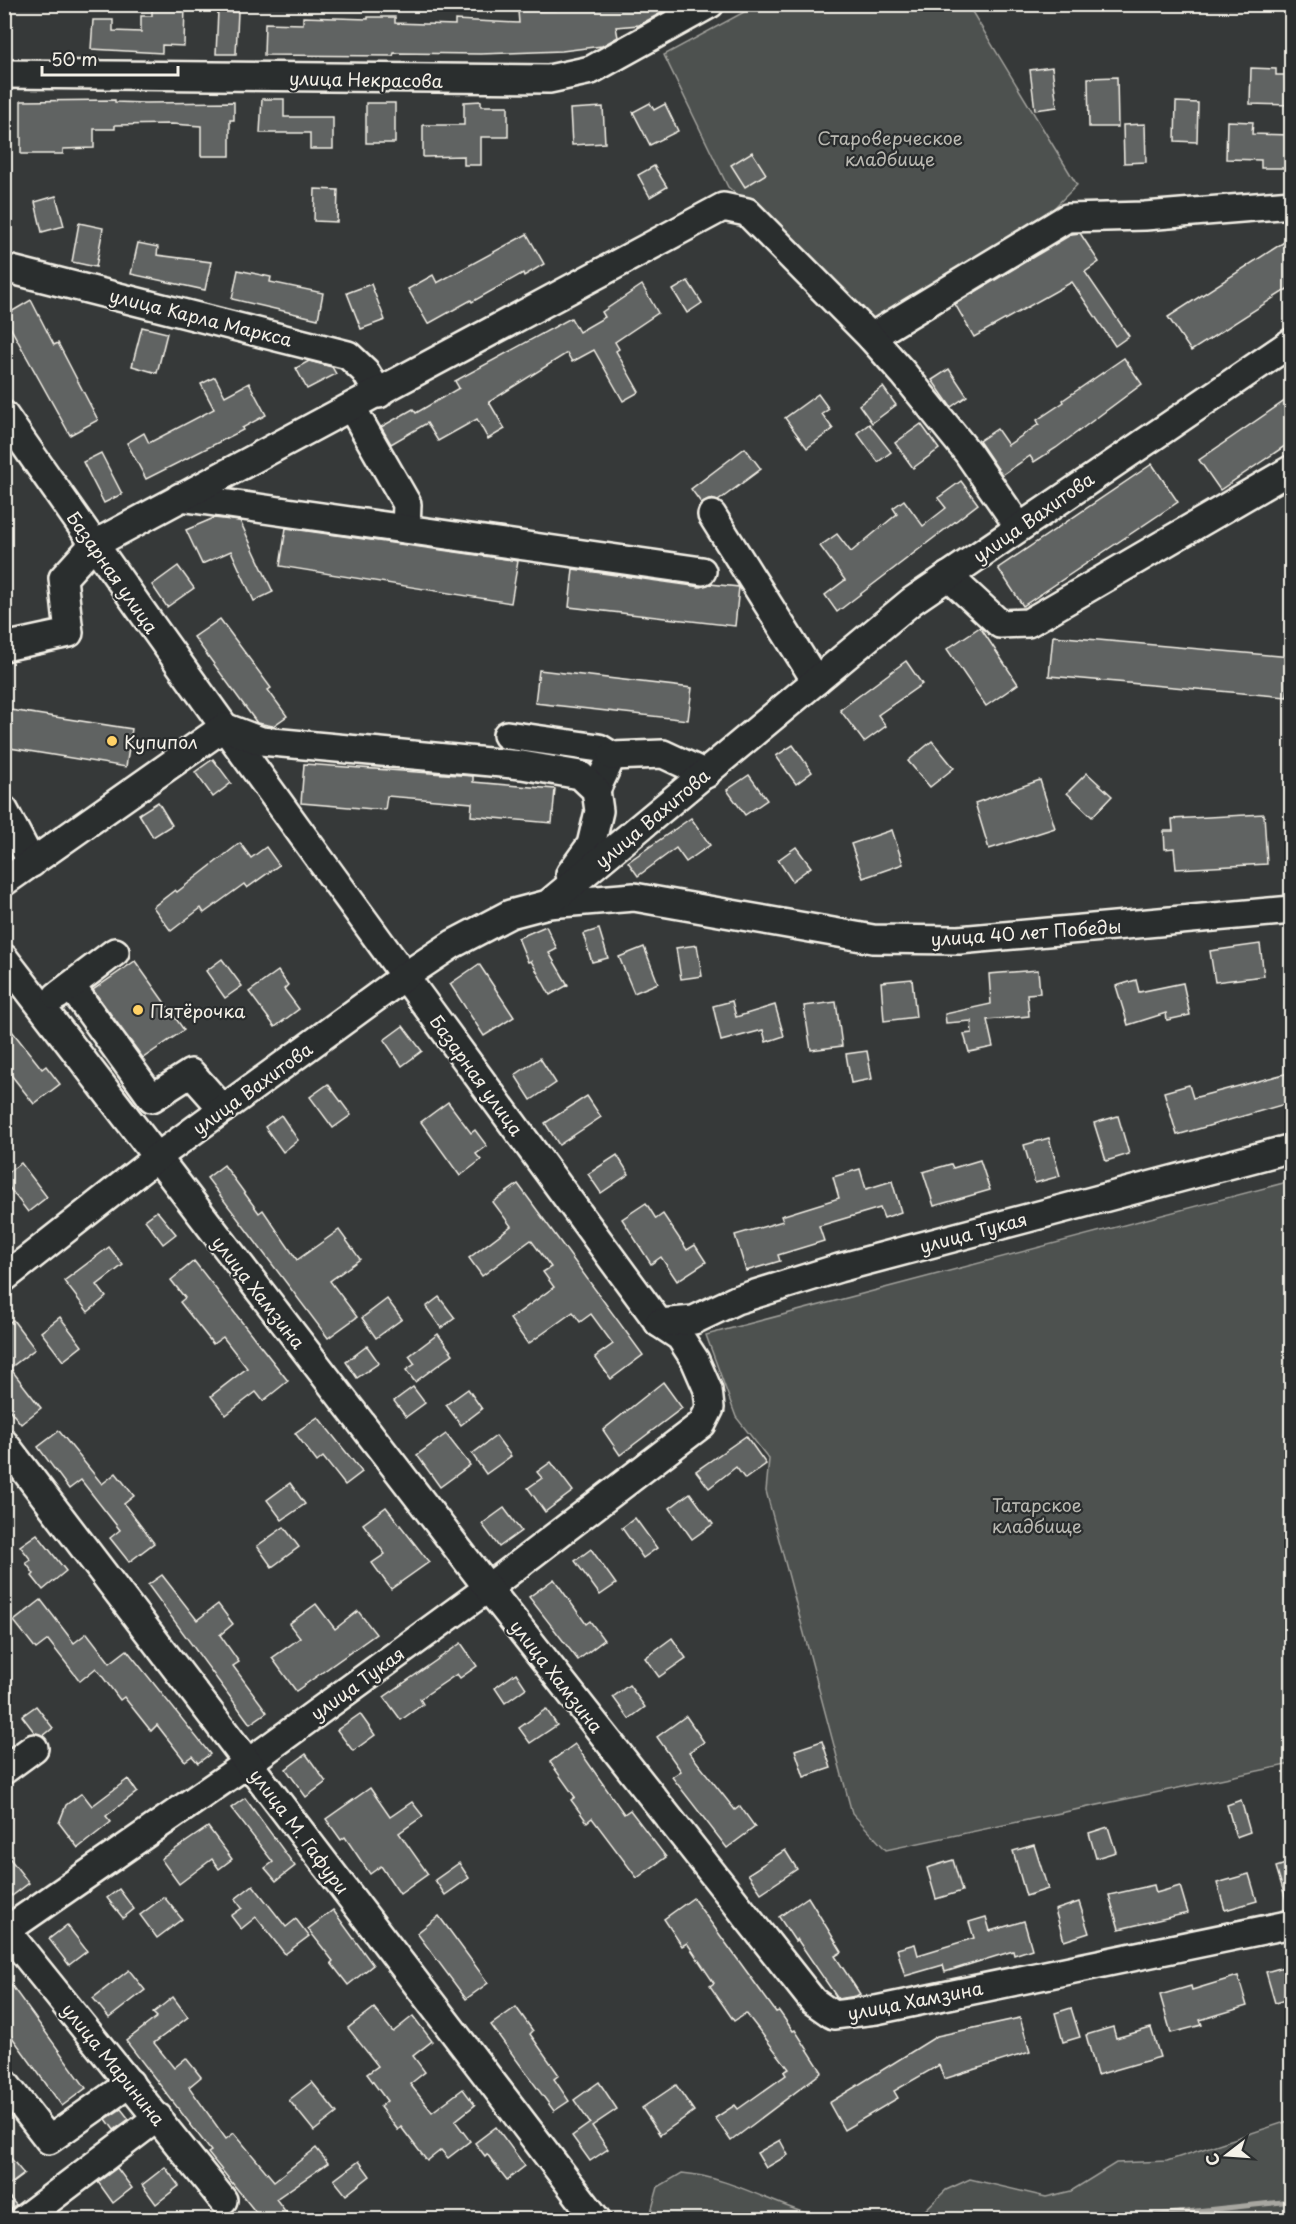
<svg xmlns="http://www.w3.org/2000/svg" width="1296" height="2224" font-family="'Playpen Sans',sans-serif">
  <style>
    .green { fill: #4e514f; stroke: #a1a19c; stroke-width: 1.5 }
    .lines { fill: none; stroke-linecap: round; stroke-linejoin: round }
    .stream { stroke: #a8a7a1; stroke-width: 5 }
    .building { fill: #616362; stroke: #f4f1e8; stroke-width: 1.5 }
    .minor-casing { stroke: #f4f1e8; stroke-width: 32 }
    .minor { stroke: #2a2d2e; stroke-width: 27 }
    .poi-dot { fill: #ffd166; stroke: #2a2d2e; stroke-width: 2 }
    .labels { text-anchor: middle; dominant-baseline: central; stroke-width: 4.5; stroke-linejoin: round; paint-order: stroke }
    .street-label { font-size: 18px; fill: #f4f1e8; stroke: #2a2d2e }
    .park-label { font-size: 18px; fill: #bab9b2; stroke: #2a2d2e }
    .poi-label { font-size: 18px; fill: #f4f1e8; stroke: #2a2d2e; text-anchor: start }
  </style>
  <rect width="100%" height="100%" fill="#363939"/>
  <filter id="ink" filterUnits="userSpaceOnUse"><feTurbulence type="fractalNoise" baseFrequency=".0167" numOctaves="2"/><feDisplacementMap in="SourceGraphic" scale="12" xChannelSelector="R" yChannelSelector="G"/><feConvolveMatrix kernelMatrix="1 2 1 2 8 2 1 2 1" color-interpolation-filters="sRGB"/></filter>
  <g filter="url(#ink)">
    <!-- green -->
    <g class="green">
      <path d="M757 5H968L1077 185 1045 217 874 320 849 316 782 234 728 187 664 55Z"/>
      <path d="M1291 1181V1764L886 1850 852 1813 766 1491 769 1459 736 1417 706 1335Z"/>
      <path d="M1291 2120V2219H916L946 2190 970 2179 1046 2197 1071 2191 1116 2163 1167 2161Z"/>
      <path d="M682 2173C732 2177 776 2207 825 2219H652L651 2212 658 2187Z"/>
    </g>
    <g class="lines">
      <!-- stream -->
      <path class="stream" d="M1111 2220 1292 2201"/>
    </g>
    <!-- building -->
    <g class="building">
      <path d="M152 4H185L184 46 162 45V53L91 49 93 20H113V31L141 32V16H152Z"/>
      <path d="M555 4H672V7L639 25 616 27 618 37 602 46 562 51 480 54 394 53 393 56 264 55 265 23 303 24V17L368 19V17H395V23L455 25V20L519 23 518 11 556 10Z"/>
      <path d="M218 11 238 12 236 54H216Z"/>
      <path d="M1052 67 1057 107 1035 110 1030 70Z"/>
      <path d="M1251 68 1276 69V75H1292V105L1250 104Z"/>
      <path d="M1117 77 1118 127H1089L1088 78Z"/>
      <path d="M262 99H284V117H333V149H310V133H260Z"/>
      <path d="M115 100V102L145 103 234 102V120H230V156H201V126L172 124 115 125V129H94V148L63 149V154H21V101Z"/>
      <path d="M481 101V106H508V137H481V165H464V156L423 157V125H464V102Z"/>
      <path d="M1176 102 1198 103 1197 142 1175 141Z"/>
      <rect x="366" y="103" width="29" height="40"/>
      <path d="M650 103 654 110 665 104 678 131 650 145 633 112Z"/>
      <path d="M603 107 605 143 572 145 570 109Z"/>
      <path d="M1227 121 1253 122 1252 134 1292 135V168H1261V160L1226 159Z"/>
      <path d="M1145 124 1146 162 1124 163 1123 125Z"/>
      <path d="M752 152 766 174 745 187 731 165Z"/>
      <path d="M654 166 667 187 650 197 638 175Z"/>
      <path d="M315 189 338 190 337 222 314 221Z"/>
      <path d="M56 196 64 226 42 232 35 202Z"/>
      <path d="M79 223 103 228 96 267 72 262Z"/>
      <path d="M1080 233 1099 262 1085 272 1129 336 1115 346 1072 282 974 337 955 304 1072 234Z"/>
      <path d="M527 234 544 264 524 276 523 273 472 302 471 300 428 324 408 289 433 275 437 283Z"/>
      <path d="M1292 237V286L1191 351 1168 317Z"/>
      <path d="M138 243 158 247 157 255 211 262 205 290 131 274Z"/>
      <path d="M238 270 271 277 270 282 323 293 318 319 232 299Z"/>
      <path d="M688 281 702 303 687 313 673 290Z"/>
      <path d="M371 284 385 320 361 329 347 293Z"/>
      <path d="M642 285 658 313 615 342 619 349 616 351 639 392 623 401 594 350 572 362 567 353 489 402 505 429 488 439 477 419 438 441 427 423 391 444 381 427 413 409 416 413 459 388 455 381 571 318 579 332 605 317 602 312Z"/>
      <path d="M31 300 54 345 58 343 98 420 70 435 4 316Z"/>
      <path d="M142 327 167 333 157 373 132 366Z"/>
      <path d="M1124 358 1142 384 1056 448 1034 462 1030 456 1002 475 979 441 997 429 1008 445 1039 424 1037 420 1064 402 1063 400Z"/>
      <path d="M309 361 332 367 336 374 307 389 296 368Z"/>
      <path d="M949 369 967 396 951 407 932 380Z"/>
      <path d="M215 377 225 396 249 383 266 415 242 428 243 430 146 479 127 443 144 433 149 443 214 409 201 384Z"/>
      <path d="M883 387 896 405 872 423 859 405Z"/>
      <path d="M818 394 829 409 822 414 833 429 807 448 785 418Z"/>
      <path d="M1292 396V441L1220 490 1199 460Z"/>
      <path d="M869 424 891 452 878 462 857 433Z"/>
      <path d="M921 424 939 449 913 468 895 443Z"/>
      <path d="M745 448 761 469 718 501 711 499 702 504 691 489Z"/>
      <path d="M101 453 122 494 104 503 83 462Z"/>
      <path d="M1152 464 1178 502 1023 606 998 568Z"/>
      <path d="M961 481 978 504 837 612 825 595 845 580 820 546 837 534 851 552 897 514 893 508 904 500 923 526 946 508 938 498Z"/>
      <path d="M214 518 240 521 273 592 254 601 231 551 202 564 186 530Z"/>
      <path d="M286 528 518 561 511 603 280 566Z"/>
      <path d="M178 566 194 588 167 607 152 585Z"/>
      <path d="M573 569 700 587 710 584 739 587 735 626 569 607Z"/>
      <path d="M220 619 271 688 268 690 287 716 273 726 257 723 194 637Z"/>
      <path d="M980 627 1018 684 986 706 947 649Z"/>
      <path d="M1053 636 1291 657 1287 697 1049 676Z"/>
      <path d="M906 661 922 684 878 715 886 726 864 742 840 710Z"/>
      <path d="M539 670 692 688 688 720 535 703Z"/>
      <path d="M4 709 132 729 126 767 4 747Z"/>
      <path d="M932 741 954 768 930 787 908 761Z"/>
      <path d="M793 745 812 772 796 784 776 756Z"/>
      <path d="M213 759 231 783 213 797 195 772Z"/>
      <path d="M304 764 473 776V782L555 789 552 823 471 816 472 803 387 796 385 810 301 803Z"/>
      <path d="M1087 773 1112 796 1092 817 1067 793Z"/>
      <path d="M749 775 767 800 745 815 727 790Z"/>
      <path d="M1040 780 1055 828 989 849 975 803Z"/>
      <path d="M158 802 172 825 153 837 139 814Z"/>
      <path d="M1264 814 1267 864 1176 869 1174 848 1165 849 1164 831H1173L1172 819Z"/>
      <path d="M691 818 710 845 686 862 676 848 638 876 628 862Z"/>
      <path d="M892 830 903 864 863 878 851 844Z"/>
      <path d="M240 843 251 858 266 847 279 865 247 888 244 884 204 913 201 908 171 931 153 907 175 890 177 892Z"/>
      <path d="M796 847 811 867 792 881 778 860Z"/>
      <path d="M546 926 557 949 549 953 568 985 550 995 531 961 528 962 518 938Z"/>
      <path d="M599 929 608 958 592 962 583 934Z"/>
      <path d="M1260 944 1264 976 1215 982 1210 951Z"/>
      <path d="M697 945 702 976 681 979 676 948Z"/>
      <path d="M644 947 658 983 634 993 619 957Z"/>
      <path d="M222 959 242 986 225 998 206 971Z"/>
      <path d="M135 961 184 1030 143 1058 93 990Z"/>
      <path d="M479 964 514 1017 484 1036 450 984Z"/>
      <path d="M1038 970 1040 993 1027 994 1029 1016 987 1020 993 1047 969 1052 964 1034 972 1033 971 1021 946 1023 945 1014 991 1004 989 974Z"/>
      <path d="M278 971 288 985 284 989 299 1009 275 1027 249 992Z"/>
      <path d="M912 979 916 1017 884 1021 881 982Z"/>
      <path d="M1136 980 1139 992 1183 983 1190 1015 1167 1020 1166 1013 1128 1025 1116 986Z"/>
      <path d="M732 1001 736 1017 775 1005 784 1036 766 1042 763 1030 721 1041 713 1006Z"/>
      <path d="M836 1002 842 1046 811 1050 804 1006Z"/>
      <path d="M4 1021 42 1069 46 1066 60 1084 34 1104 4 1066Z"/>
      <path d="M403 1026 422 1051 402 1066 384 1040Z"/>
      <path d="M867 1051 872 1079 851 1083 846 1054Z"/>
      <path d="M540 1058 556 1083 531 1100 515 1075Z"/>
      <path d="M1292 1072V1102L1177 1135 1164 1092 1189 1085 1193 1098Z"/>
      <path d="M328 1084 351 1115 333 1128 310 1097Z"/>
      <path d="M587 1096 601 1117 559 1145 545 1123Z"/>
      <path d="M448 1102 471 1133 475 1130 487 1146 476 1154 481 1160 460 1176 421 1122Z"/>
      <path d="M281 1115 298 1140 283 1152 265 1127Z"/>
      <path d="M1118 1116 1129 1154 1106 1161 1094 1123Z"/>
      <path d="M1049 1138 1060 1176 1035 1183 1024 1145Z"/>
      <path d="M617 1155 629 1174 601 1193 588 1174Z"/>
      <path d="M980 1160 990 1190 934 1206 923 1172 951 1164 953 1168Z"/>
      <path d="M21 1163 47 1197 28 1212 4 1181V1175Z"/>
      <path d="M224 1165 259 1213 263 1210 297 1260 339 1230 360 1259 330 1281 357 1317 328 1338 207 1178Z"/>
      <path d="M860 1169 866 1189 892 1181 901 1212 884 1218 880 1208 819 1226 824 1241 778 1255 780 1261 746 1271 735 1235 783 1221 781 1216 839 1198 833 1177Z"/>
      <path d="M518 1184 643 1355 611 1379 595 1357 613 1344 591 1314 580 1322 573 1312 528 1344 510 1319 554 1287 543 1272 551 1267 531 1240 482 1276 469 1258 511 1226 493 1202Z"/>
      <path d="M646 1203 656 1219 663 1214 687 1250 695 1245 706 1262 677 1281 661 1257 651 1264 622 1219Z"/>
      <path d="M157 1211 176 1234 163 1244 145 1220Z"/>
      <path d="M109 1247 123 1265 97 1285 106 1297 88 1312 64 1281Z"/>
      <path d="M194 1261 288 1381 263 1401 256 1392 226 1415 211 1396 247 1368 223 1337 213 1344 180 1302 185 1298 171 1280Z"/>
      <path d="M439 1297 455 1318 441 1328 426 1307Z"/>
      <path d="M387 1299 402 1319 376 1338 362 1318Z"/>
      <path d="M60 1317 82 1346 63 1361 41 1332Z"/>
      <path d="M13 1320 35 1349 10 1368 41 1408 21 1424 4 1403V1326Z"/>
      <path d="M438 1334 453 1354 415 1382 406 1370 415 1364 409 1356Z"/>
      <path d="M367 1346 379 1363 357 1378 346 1362Z"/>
      <path d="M663 1382 682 1408 620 1455 603 1430Z"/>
      <path d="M413 1387 425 1403 406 1417 394 1401Z"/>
      <path d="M468 1389 482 1409 461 1425 446 1405Z"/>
      <path d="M318 1417 362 1472 345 1485 323 1457 317 1462 295 1433Z"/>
      <path d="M59 1431 102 1484 116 1473 134 1496 124 1504 154 1543 129 1562 110 1538 120 1530 81 1480 69 1489 38 1447Z"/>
      <path d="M446 1434 470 1465 440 1487 417 1455Z"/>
      <path d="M496 1436 511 1456 486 1474 472 1454Z"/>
      <path d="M746 1436 766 1464 745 1479 736 1467 709 1488 696 1471Z"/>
      <path d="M551 1462 573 1491 545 1512 528 1488 542 1478 537 1472Z"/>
      <path d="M290 1483 305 1504 282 1520 267 1500Z"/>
      <path d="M690 1493 713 1524 692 1539 670 1508Z"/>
      <path d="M386 1507 429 1562 391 1589 372 1563 385 1554 363 1524Z"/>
      <path d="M504 1508 521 1531 499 1547 482 1524Z"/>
      <path d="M635 1518 657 1548 643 1558 622 1528Z"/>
      <path d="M284 1527 299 1547 272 1567 257 1546Z"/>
      <path d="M37 1534 66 1571 43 1590 32 1576 34 1574 26 1563 31 1560 20 1546Z"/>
      <path d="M591 1549 616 1584 600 1595 575 1561Z"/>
      <path d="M162 1575 197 1620 218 1604 233 1624 220 1635 239 1662 233 1666 267 1712 250 1724 148 1585Z"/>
      <path d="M554 1579 586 1624 590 1621 604 1640 578 1660 529 1597Z"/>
      <path d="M41 1600 74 1643 87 1633 110 1663 127 1650 210 1754 198 1763 192 1756 185 1761 157 1725 151 1731 124 1697 120 1700 96 1668 80 1681 48 1640 36 1649 14 1621Z"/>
      <path d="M316 1604 335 1629 358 1611 376 1634 296 1691 272 1658 300 1638 289 1624Z"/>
      <path d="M672 1638 686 1658 659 1677 645 1658Z"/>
      <path d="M461 1643 477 1666 460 1678 457 1674 420 1699 423 1704 401 1720 384 1697Z"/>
      <path d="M516 1673 526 1688 505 1703 495 1688Z"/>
      <path d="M629 1685 645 1707 629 1719 613 1697Z"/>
      <path d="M36 1706 53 1728 43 1736 35 1733 22 1716Z"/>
      <path d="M546 1709 557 1725 530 1743 519 1728Z"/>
      <path d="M360 1714 375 1735 353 1751 337 1730Z"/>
      <path d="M686 1716 704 1742 689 1752 735 1810 740 1806 755 1827 727 1848 672 1777 681 1771 657 1737Z"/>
      <path d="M822 1741 831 1768 804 1777 795 1750Z"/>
      <path d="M575 1744 624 1814 630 1810 666 1857 637 1878 592 1818 587 1822 571 1800 575 1797 550 1762Z"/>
      <path d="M306 1754 326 1782 306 1797 286 1769Z"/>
      <path d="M128 1779 137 1792 106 1816 111 1822 78 1848 59 1823 66 1805 82 1793 92 1806Z"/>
      <path d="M370 1788 390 1817 412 1802 423 1816 399 1833 428 1874 400 1894 381 1866 370 1874 345 1837 341 1840 326 1819Z"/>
      <path d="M245 1798 295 1866 276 1881 265 1868 273 1862 231 1808Z"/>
      <path d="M1241 1800 1250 1832 1236 1837 1227 1805Z"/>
      <path d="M208 1827 232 1859 219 1869 212 1859 179 1884 161 1859Z"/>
      <path d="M1108 1827 1116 1852 1096 1858 1089 1833Z"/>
      <path d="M1034 1845 1048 1889 1026 1896 1013 1851Z"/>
      <path d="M785 1850 797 1869 761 1893 748 1874Z"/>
      <path d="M4 1851 29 1883 12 1896 4 1886Z"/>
      <path d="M953 1860 962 1891 936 1899 927 1868Z"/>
      <path d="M1292 1862V1906H1288L1276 1867Z"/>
      <path d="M459 1863 469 1878 445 1895 435 1880Z"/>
      <path d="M1249 1874 1257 1901 1225 1910 1217 1883Z"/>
      <path d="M253 1885 286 1927 296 1919 309 1936 285 1954 256 1917 241 1929 231 1916 242 1908 235 1899Z"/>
      <path d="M1154 1885 1156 1893 1180 1886 1188 1913 1119 1929 1109 1895Z"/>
      <path d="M119 1889 134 1909 123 1918 107 1898Z"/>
      <path d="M164 1897 182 1919 157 1938 140 1915Z"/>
      <path d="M808 1897 842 1952 835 1956 860 1994 856 1996 838 1999 797 1939 795 1941 779 1917Z"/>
      <path d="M693 1898 776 2012 779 2011 793 2031 795 2030 822 2072 731 2141 715 2118 735 2105 738 2109 786 2075 784 2072 789 2069 746 2013 734 2021 710 1986 714 1983 687 1943 682 1946 664 1919Z"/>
      <path d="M1079 1902 1089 1933 1064 1941 1055 1910Z"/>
      <path d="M333 1910 373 1965 348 1985 331 1963 333 1961 308 1929Z"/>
      <path d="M439 1916 488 1983 466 1999 417 1933Z"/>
      <path d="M986 1917 990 1931 1024 1921 1032 1949 1014 1955 1013 1951 945 1972 943 1965 905 1976 897 1949 915 1944 918 1955 974 1938 969 1922Z"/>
      <path d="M67 1925 87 1951 69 1965 49 1939Z"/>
      <path d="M1287 1966 1292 1981V1998L1275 2003 1266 1972Z"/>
      <path d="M129 1970 145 1990 109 2018 93 1998Z"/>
      <path d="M4 1975 86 2088 62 2106 4 2026Z"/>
      <path d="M1238 1976 1247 2006 1200 2020 1202 2025 1171 2033 1160 1995 1191 1986 1192 1990Z"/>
      <path d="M173 1997 188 2017 154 2043 174 2068 186 2058 201 2077 189 2087 226 2139 234 2133 274 2181 316 2148 328 2163 276 2199 292 2220H262L208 2153 211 2151 126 2041 157 2017 153 2013Z"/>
      <path d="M516 2007 533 2031 530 2034 559 2075 554 2079 569 2101 554 2111 491 2025Z"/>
      <path d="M374 2008 393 2032 413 2016 432 2041 413 2056 425 2072 410 2084 432 2112 463 2089 475 2105 455 2121 470 2141 448 2158 441 2150 427 2161 401 2127 398 2130 380 2107 387 2101 367 2074 378 2066 348 2028Z"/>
      <path d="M1071 2008 1080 2037 1063 2042 1055 2013Z"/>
      <path d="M1020 2018 1030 2052 944 2079 939 2065 894 2091 898 2098 844 2130 829 2103 937 2036Z"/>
      <path d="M1113 2027 1116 2038 1151 2028 1160 2057 1097 2075 1086 2035Z"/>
      <path d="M312 2082 337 2113 314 2131 289 2100Z"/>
      <path d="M599 2082 617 2109 592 2126 608 2149 590 2161 572 2136 590 2123 574 2100Z"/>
      <path d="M676 2085 694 2111 660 2135 642 2108Z"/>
      <path d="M121 2109 129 2119 114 2130 106 2119Z"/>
      <path d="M496 2127 525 2166 507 2180 487 2154 485 2156 475 2143Z"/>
      <path d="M780 2140 788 2155 766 2168 757 2153Z"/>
      <path d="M4 2150 24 2174 4 2189Z"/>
      <path d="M359 2161 370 2176 346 2195 334 2180Z"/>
      <path d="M165 2167 179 2186 156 2204 142 2185Z"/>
      <path d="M117 2168 132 2188 113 2203 98 2182Z"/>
      <path d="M4 2191 16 2205 8 2213 7 2220H4Z"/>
    </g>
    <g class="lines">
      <!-- minor casing -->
      <g class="minor-casing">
        <g id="minor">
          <path d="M4 74 549 79 591 70 710 4"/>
          <path d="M4 268 348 355 365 371 379 394"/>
          <path d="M871 337 1067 218 1145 216 1292 204"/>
          <path d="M352 408 407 504 406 529"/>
          <path d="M4 415C217 722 438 1022 659 1323L680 1337 695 1360 708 1390 710 1408 702 1424 488 1588 248 1763 4 1932"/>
          <path d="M180 497 702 571"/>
          <path d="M712 515 816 681"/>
          <path d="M948 576 1000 624 1028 623 1292 469"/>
          <path d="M4 647 69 633 63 578 93 545 723 207 747 212 871 337 904 374 968 453 1019 527"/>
          <path d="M507 735 599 748 612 756 596 790"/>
          <path d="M612 756 663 754 706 774"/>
          <path d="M4 810 32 863"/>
          <path d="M4 882 224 727 261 741 522 765 580 775 596 790 599 811 591 845 570 874"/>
          <path d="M548 904 634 897 873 939 959 940 1292 910"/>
          <path d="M4 958 488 1588 813 2001 833 2015 876 2010 1292 1924"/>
          <path d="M71 986 152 1098 191 1073 223 1109"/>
          <path d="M57 996 115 952"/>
          <path d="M4 1278 156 1158 405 976 453 944 510 914 548 904 912 601 1292 342"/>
          <path d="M659 1323 694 1320 736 1300 839 1268 1292 1148"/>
          <path d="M4 1443 597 2220"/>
          <path d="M4 1770 34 1748"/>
          <path d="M4 1928 223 2200"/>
          <path d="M4 2082 49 2140 130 2083"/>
          <path d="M22 2220 158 2117"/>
        </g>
      </g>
      <!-- minor -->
      <use href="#minor" class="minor"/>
    </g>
  </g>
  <!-- markers -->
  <g class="poi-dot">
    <circle cx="112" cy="741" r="6"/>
    <circle cx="138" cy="1010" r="6"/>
  </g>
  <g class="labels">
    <!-- street labels -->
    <g class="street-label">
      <text transform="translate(366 79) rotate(1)">улица Некрасова</text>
      <text transform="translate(201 317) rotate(14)">улица Карла Маркса</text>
      <text transform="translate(1033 517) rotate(-35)">улица Вахитова</text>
      <text transform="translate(113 572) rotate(55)">Базарная улица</text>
      <text transform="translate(652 818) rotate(-40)">улица Вахитова</text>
      <text transform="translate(1026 932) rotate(-4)">улица 40 лет Победы</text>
      <text transform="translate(477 1075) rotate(54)">Базарная улица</text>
      <text transform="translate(252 1088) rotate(-36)">улица Вахитова</text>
      <text transform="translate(973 1232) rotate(-15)">улица Тукая</text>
      <text transform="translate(259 1292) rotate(52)">улица Хамзина</text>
      <text transform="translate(557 1676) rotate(52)">улица Хамзина</text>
      <text transform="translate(357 1683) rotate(-36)">улица Тукая</text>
      <text transform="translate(300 1831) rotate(53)">улица М. Гафури</text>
      <text transform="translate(915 2000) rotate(-11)">улица Хамзина</text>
      <text transform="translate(114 2064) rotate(51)">улица Маринина</text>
    </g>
    <!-- park labels -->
    <g class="park-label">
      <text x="890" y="137">Староверческое<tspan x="890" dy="21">кладбище</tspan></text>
      <text x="1037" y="1504">Татарское<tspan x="1037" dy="21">кладбище</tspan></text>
    </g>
    <!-- poi labels -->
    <g class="poi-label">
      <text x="124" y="741">Купипол</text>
      <text x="150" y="1010">Пятёрочка</text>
    </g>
  </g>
  <!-- margin -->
  <rect width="1296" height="2224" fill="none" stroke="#2a2d2e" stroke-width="24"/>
  <rect x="12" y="12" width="1272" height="2200" fill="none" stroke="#f4f1e8" stroke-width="2" filter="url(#ink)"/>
  <!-- north arrow -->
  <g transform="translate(1227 2155) rotate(253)" stroke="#2a2d2e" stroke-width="4.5" paint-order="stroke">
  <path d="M0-4.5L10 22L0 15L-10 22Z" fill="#f4f1e8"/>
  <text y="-9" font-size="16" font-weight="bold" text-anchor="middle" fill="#f4f1e8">С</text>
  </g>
  <!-- scale -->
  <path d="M42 66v9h136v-9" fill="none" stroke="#f4f1e8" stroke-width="3"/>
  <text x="51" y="66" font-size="18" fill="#f4f1e8" stroke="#2a2d2e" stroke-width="4.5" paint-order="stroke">50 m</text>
</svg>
